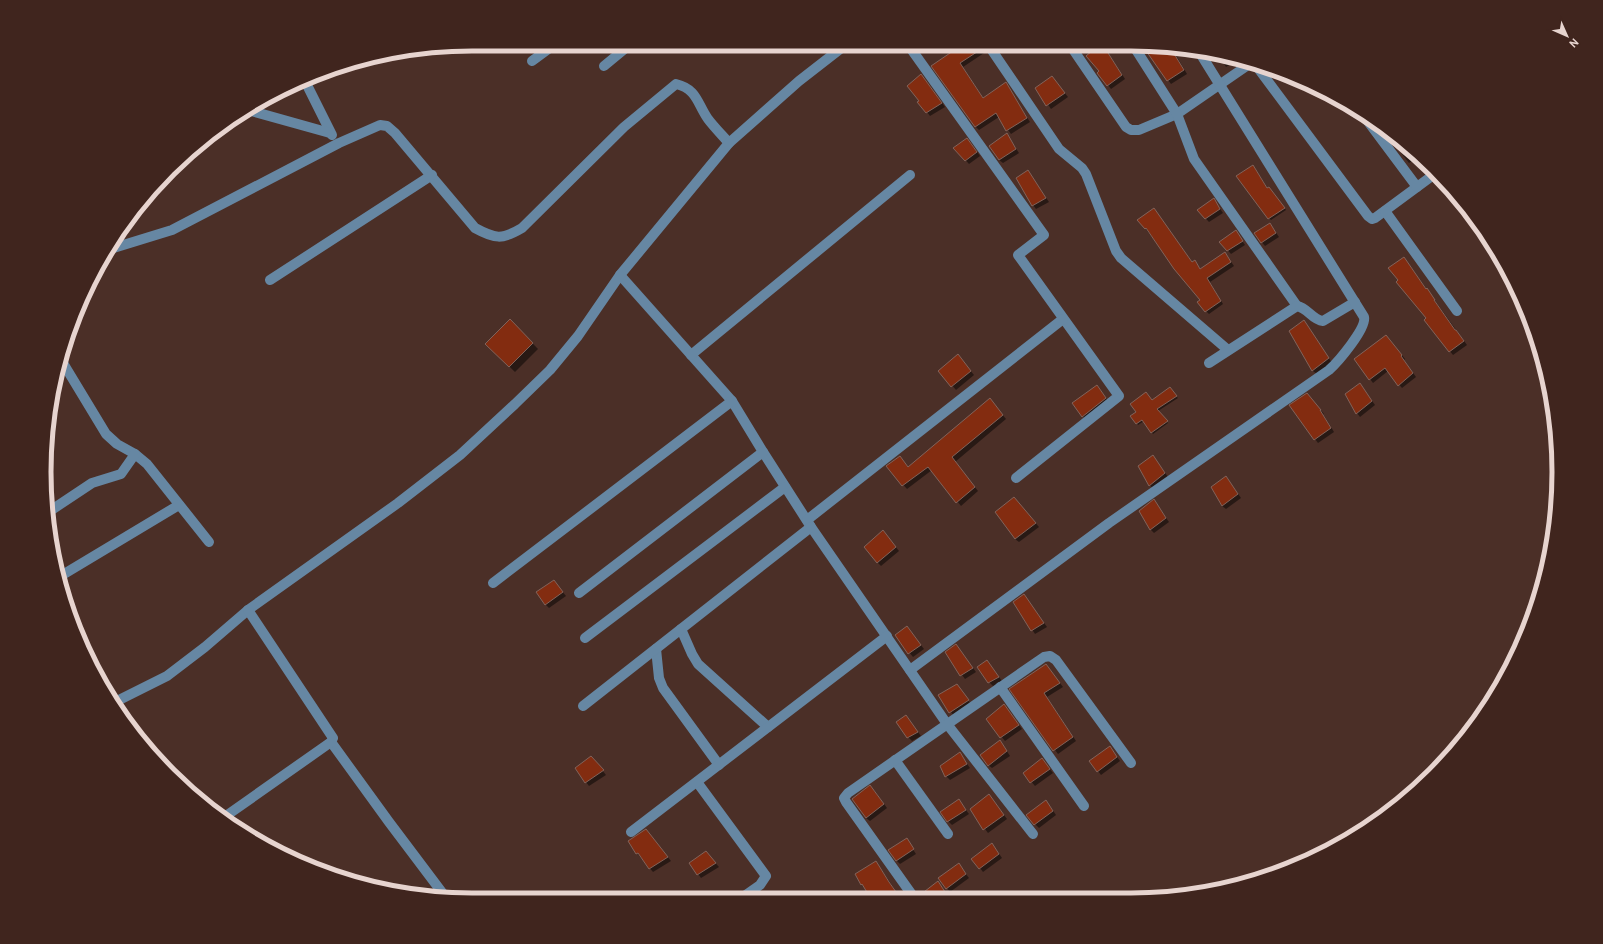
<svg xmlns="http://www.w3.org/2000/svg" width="1603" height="944" font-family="Overpass,sans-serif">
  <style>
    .shadow { fill: #0007 }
    .building { fill: #832c10; stroke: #82635a }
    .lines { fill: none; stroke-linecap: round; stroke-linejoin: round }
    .minor { stroke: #6687a3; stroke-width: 10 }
    .rim { fill: none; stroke: #e7d4cf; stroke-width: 5 }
  </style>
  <rect width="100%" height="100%" fill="#4b2f27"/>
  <!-- shadow -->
  <g class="shadow">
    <path d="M1143 45H1159L1168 47 1172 54 1177 57 1187 74 1171 84Z"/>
    <path d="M960 46H979L984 53 963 67 984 99 1005 83 1030 122 1011 134 999 117 979 130 976 127 933 66Z"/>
    <path d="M1105 48 1125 79 1111 89 1108 85Z"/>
    <path d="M1220 57 1237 60 1226 67Z"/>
    <path d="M1052 77 1068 97 1051 109 1037 88Z"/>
    <path d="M925 79 945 107 930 116 927 112Z"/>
    <path d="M1007 135 1019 153 1003 163 999 160Z"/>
    <path d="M971 143 980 156 969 164 955 148Z"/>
    <path d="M1401 143 1418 157 1409 163 1396 146Z"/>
    <path d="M1255 168 1268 189 1286 210 1271 220 1269 218Z"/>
    <path d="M1028 172 1049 202 1036 209 1033 205Z"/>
    <path d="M1214 200 1223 213 1209 222 1198 210Z"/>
    <path d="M1154 209 1193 263 1195 261 1201 270 1225 253 1234 266 1210 282 1223 304 1209 314 1206 311 1201 301 1139 220Z"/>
    <path d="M1270 224 1279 237 1265 246 1255 234Z"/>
    <path d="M1236 232 1245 245 1231 254 1221 242Z"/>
    <path d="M1404 258 1467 345 1453 355 1425 320 1428 318Z"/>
    <path d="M510 320 538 349 515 372 486 344Z"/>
    <path d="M1304 321 1332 363 1317 374 1313 371 1290 331Z"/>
    <path d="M1390 340 1405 359 1404 360 1416 377 1402 388 1388 371 1373 383 1355 359Z"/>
    <path d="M961 359 974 375 956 390 940 371Z"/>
    <path d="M1360 384 1375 405 1360 417 1357 413Z"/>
    <path d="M1097 386 1109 402 1086 420 1073 403Z"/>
    <path d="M1169 389 1178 398 1158 411 1168 423 1153 434 1144 421 1138 425 1137 423 1152 401Z"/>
    <path d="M1310 398 1324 414H1323L1334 432 1318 443 1315 439Z"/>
    <path d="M993 403 1006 419 955 462 978 491 961 506 932 470 907 489 887 467 903 461 909 468Z"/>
    <path d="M1153 456 1168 477 1153 489 1150 485Z"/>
    <path d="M1226 477 1241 498 1226 509 1222 506 1212 487Z"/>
    <path d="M1154 501 1169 522 1154 533 1151 530 1140 511Z"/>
    <path d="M1018 502 1039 527 1019 542 1015 539Z"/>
    <path d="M886 535 899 551 881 566 878 563Z"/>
    <path d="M557 585 566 596 549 608 545 604Z"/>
    <path d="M1024 595 1047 627 1035 634 1014 602Z"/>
    <path d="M910 631 924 649 913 657 896 636Z"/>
    <path d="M956 645 976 672 965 679 946 653Z"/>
    <path d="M990 665 1002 681 993 686 989 682Z"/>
    <path d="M1049 669 1063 687 1047 697 1076 741 1058 754 1011 689Z"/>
    <path d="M958 687 971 704 954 716 939 696Z"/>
    <path d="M1004 706 1022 729 1005 741 987 719Z"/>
    <path d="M906 716 921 736 912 741 908 737Z"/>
    <path d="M1003 745 1010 756 992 768 988 765Z"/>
    <path d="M1110 747 1120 761 1101 775 1098 771Z"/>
    <path d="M960 754 970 768 950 780 946 776Z"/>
    <path d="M1042 759 1053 773 1035 786 1024 773Z"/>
    <path d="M595 761 606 775 589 786 586 782Z"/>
    <path d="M874 790 887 808 870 821 866 818Z"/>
    <path d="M989 795 1007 819 988 833 971 810Z"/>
    <path d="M959 801 969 814 952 825 948 821Z"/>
    <path d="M1049 805 1056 815 1039 828 1035 824Z"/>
    <path d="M649 834 671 861 653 872 637 853Z"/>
    <path d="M908 842 916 854 900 864 896 860Z"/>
    <path d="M995 848 1002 858 983 872 980 868Z"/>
    <path d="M706 852 719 867 701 878 690 863Z"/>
    <path d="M958 864 969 878 950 892 947 888Z"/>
    <path d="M879 866 901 899H872L862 884 857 874Z"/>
    <path d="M938 883 948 896 944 899H922L921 895Z"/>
  </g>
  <!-- building -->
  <g class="building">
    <path d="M1099 45H1103L1122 75 1107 86 1097 73 1099 71 1086 56Z"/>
    <path d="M1142 45H1159L1168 47 1171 53 1173 52 1184 70 1167 81Z"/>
    <path d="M949 46H983V48L960 63 983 98 1006 82 1027 118 1006 131 996 113 975 127 931 66 953 51Z"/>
    <path d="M921 74 942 103 926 113 917 102 919 101 907 86Z"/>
    <path d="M1052 76 1065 93 1046 106 1035 88Z"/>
    <path d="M1007 133 1016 149 999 160 989 146Z"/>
    <path d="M967 138 977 152 965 161 953 148Z"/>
    <path d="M1253 165 1267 188 1269 187 1285 208 1268 219 1236 176Z"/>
    <path d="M1028 170 1046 198 1032 206 1016 178Z"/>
    <path d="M1214 198 1220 209 1205 219 1197 210Z"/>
    <path d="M1154 208 1192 262 1195 260 1200 269 1225 252 1231 262 1207 278 1221 301 1205 312 1197 302 1200 300 1174 269 1146 228 1145 229 1137 220Z"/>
    <path d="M1270 223 1276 233 1261 243 1254 233Z"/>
    <path d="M1236 230 1243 241 1227 251 1219 242Z"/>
    <path d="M1404 257 1426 289 1427 288 1435 300H1434L1455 330H1456L1464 341 1449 352 1424 320 1426 318 1396 282 1398 280 1388 268Z"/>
    <path d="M510 319 533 343 509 367 485 344Z"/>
    <path d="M1304 320 1329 358 1312 371 1289 331Z"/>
    <path d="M1386 335 1402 355 1401 356 1413 373 1398 386 1385 368 1369 380 1354 359Z"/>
    <path d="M958 354 971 371 951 387 938 371Z"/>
    <path d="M1360 383 1372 401 1356 414 1345 394Z"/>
    <path d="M1097 385 1106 398 1082 417 1072 403Z"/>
    <path d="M1170 387 1177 396 1157 409 1168 421 1151 433 1142 420 1136 424 1130 416 1136 412 1130 404 1146 392 1152 400Z"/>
    <path d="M1307 393 1321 410H1320L1331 428 1314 440 1289 405Z"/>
    <path d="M990 398 1003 415 952 457 975 487 956 503 928 467 902 486 886 466 900 456 908 467Z"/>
    <path d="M1153 455 1165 473 1149 486 1138 466Z"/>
    <path d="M1226 476 1238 494 1222 506 1211 487Z"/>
    <path d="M1014 497 1036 523 1015 539 995 512Z"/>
    <path d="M1154 499 1166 518 1150 530 1139 511Z"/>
    <path d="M883 530 896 547 877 563 864 547Z"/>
    <path d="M554 580 563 592 545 605 536 592Z"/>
    <path d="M1024 594 1044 623 1031 631 1013 602Z"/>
    <path d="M907 626 921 645 908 654 895 635Z"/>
    <path d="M956 644 973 668 960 676 945 652Z"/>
    <path d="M987 660 999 677 988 683 977 667Z"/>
    <path d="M1046 664 1060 683 1044 693 1073 737 1053 751 1009 689Z"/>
    <path d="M957 684 969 700 949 713 938 695Z"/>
    <path d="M1004 704 1019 725 1000 738 986 719Z"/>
    <path d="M906 715 918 732 907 738 896 722Z"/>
    <path d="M1000 740 1007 751 988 766 980 755Z"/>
    <path d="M1110 746 1117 757 1097 772 1089 761Z"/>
    <path d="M960 752 967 764 945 777 940 766Z"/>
    <path d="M591 756 604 770 585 783 575 768Z"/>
    <path d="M1042 758 1050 769 1030 783 1023 773Z"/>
    <path d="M870 785 884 804 866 818 852 799Z"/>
    <path d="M989 794 1004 815 983 830 970 809Z"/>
    <path d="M959 799 966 810 947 822 940 812Z"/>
    <path d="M1046 800 1053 811 1034 825 1026 815Z"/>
    <path d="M646 829 668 857 649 869 638 853 636 854 628 841Z"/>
    <path d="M907 838 914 849 896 861 888 850Z"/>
    <path d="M992 843 999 854 979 869 971 859Z"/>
    <path d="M706 851 716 863 697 875 689 863Z"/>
    <path d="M876 861 889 882 901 899H871L862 884 861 885 855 874Z"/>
    <path d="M959 863 966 874 946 889 938 878Z"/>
    <path d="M938 881 945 892 936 899H921L920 895Z"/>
  </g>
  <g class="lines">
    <!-- minor -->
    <g class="minor">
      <path d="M1070 45 1126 127 1131 130H1139L1177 114 1251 63"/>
      <path d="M1133 45 1177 114 1194 159 1297 306"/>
      <path d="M909 46 1044 235 1018 255 1119 396 1016 478"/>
      <path d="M989 46 1059 149 1082 168 1086 174 1116 251 1121 258 1228 350"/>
      <path d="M532 61 551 47"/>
      <path d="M1255 64 1368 216 1372 219 1375 218 1436 173"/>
      <path d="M604 66 627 47"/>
      <path d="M304 79 332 135"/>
      <path d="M248 110 330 133"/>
      <path d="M1361 112 1417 187"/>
      <path d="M1385 211 1457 311"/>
      <path d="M107 250 172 230 339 143 380 125 387 126 395 133 475 228C495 239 502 240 522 228L624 127 676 84C697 89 697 103 708 119 714 127 722 135 729 143"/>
      <path d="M620 275 732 401 763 452 811 527 947 724 1033 834"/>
      <path d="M270 280 432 175"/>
      <path d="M691 355 910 175"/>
      <path d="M60 358 106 434 117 444 135 454 147 464 209 542"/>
      <path d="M1209 363 1297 306C1308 308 1312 320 1323 321L1355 302"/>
      <path d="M47 513 92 483 121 474 135 454"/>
      <path d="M807 520 1063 319"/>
      <path d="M59 577 179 505"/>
      <path d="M493 583 732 401"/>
      <path d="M579 593 763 452"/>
      <path d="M681 629 692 654 698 664 768 727"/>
      <path d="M585 638 785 487"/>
      <path d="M656 649 659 678 663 688 719 765"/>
      <path d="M910 670 1109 523 1329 370C1338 362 1367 328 1364 317L1200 53"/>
      <path d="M1000 687 1084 806"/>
      <path d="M113 703 167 676 205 647 248 610 398 503 460 455 515 404 550 370 578 336 620 275 729 143 799 81 844 46"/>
      <path d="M583 706 811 527"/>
      <path d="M331 742 389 822 447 899"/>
      <path d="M895 760 948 834"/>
      <path d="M697 782 766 876 760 885 740 899"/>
      <path d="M223 818 331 742 333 738 248 610"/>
      <path d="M631 832 887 636"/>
      <path d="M915 899 846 802 844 798 848 793 1044 657 1050 656 1056 660 1131 763"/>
    </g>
  </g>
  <!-- crop -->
  <path d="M0 0H1603V944H0ZM472 51H1131A421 421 0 0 1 1552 472V472A421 421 0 0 1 1131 893H472A421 421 0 0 1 51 472V472A421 421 0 0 1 472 51Z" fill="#40251e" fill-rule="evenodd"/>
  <path class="rim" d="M472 51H1131A421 421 0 0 1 1552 472V472A421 421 0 0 1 1131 893H472A421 421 0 0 1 51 472V472A421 421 0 0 1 472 51Z"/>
  <!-- north arrow -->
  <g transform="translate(1567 36) rotate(135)" stroke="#40251e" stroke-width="3" paint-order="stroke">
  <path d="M0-3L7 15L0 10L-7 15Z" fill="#e7d4cf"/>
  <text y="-6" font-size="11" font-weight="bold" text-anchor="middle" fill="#e7d4cf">N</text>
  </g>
</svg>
